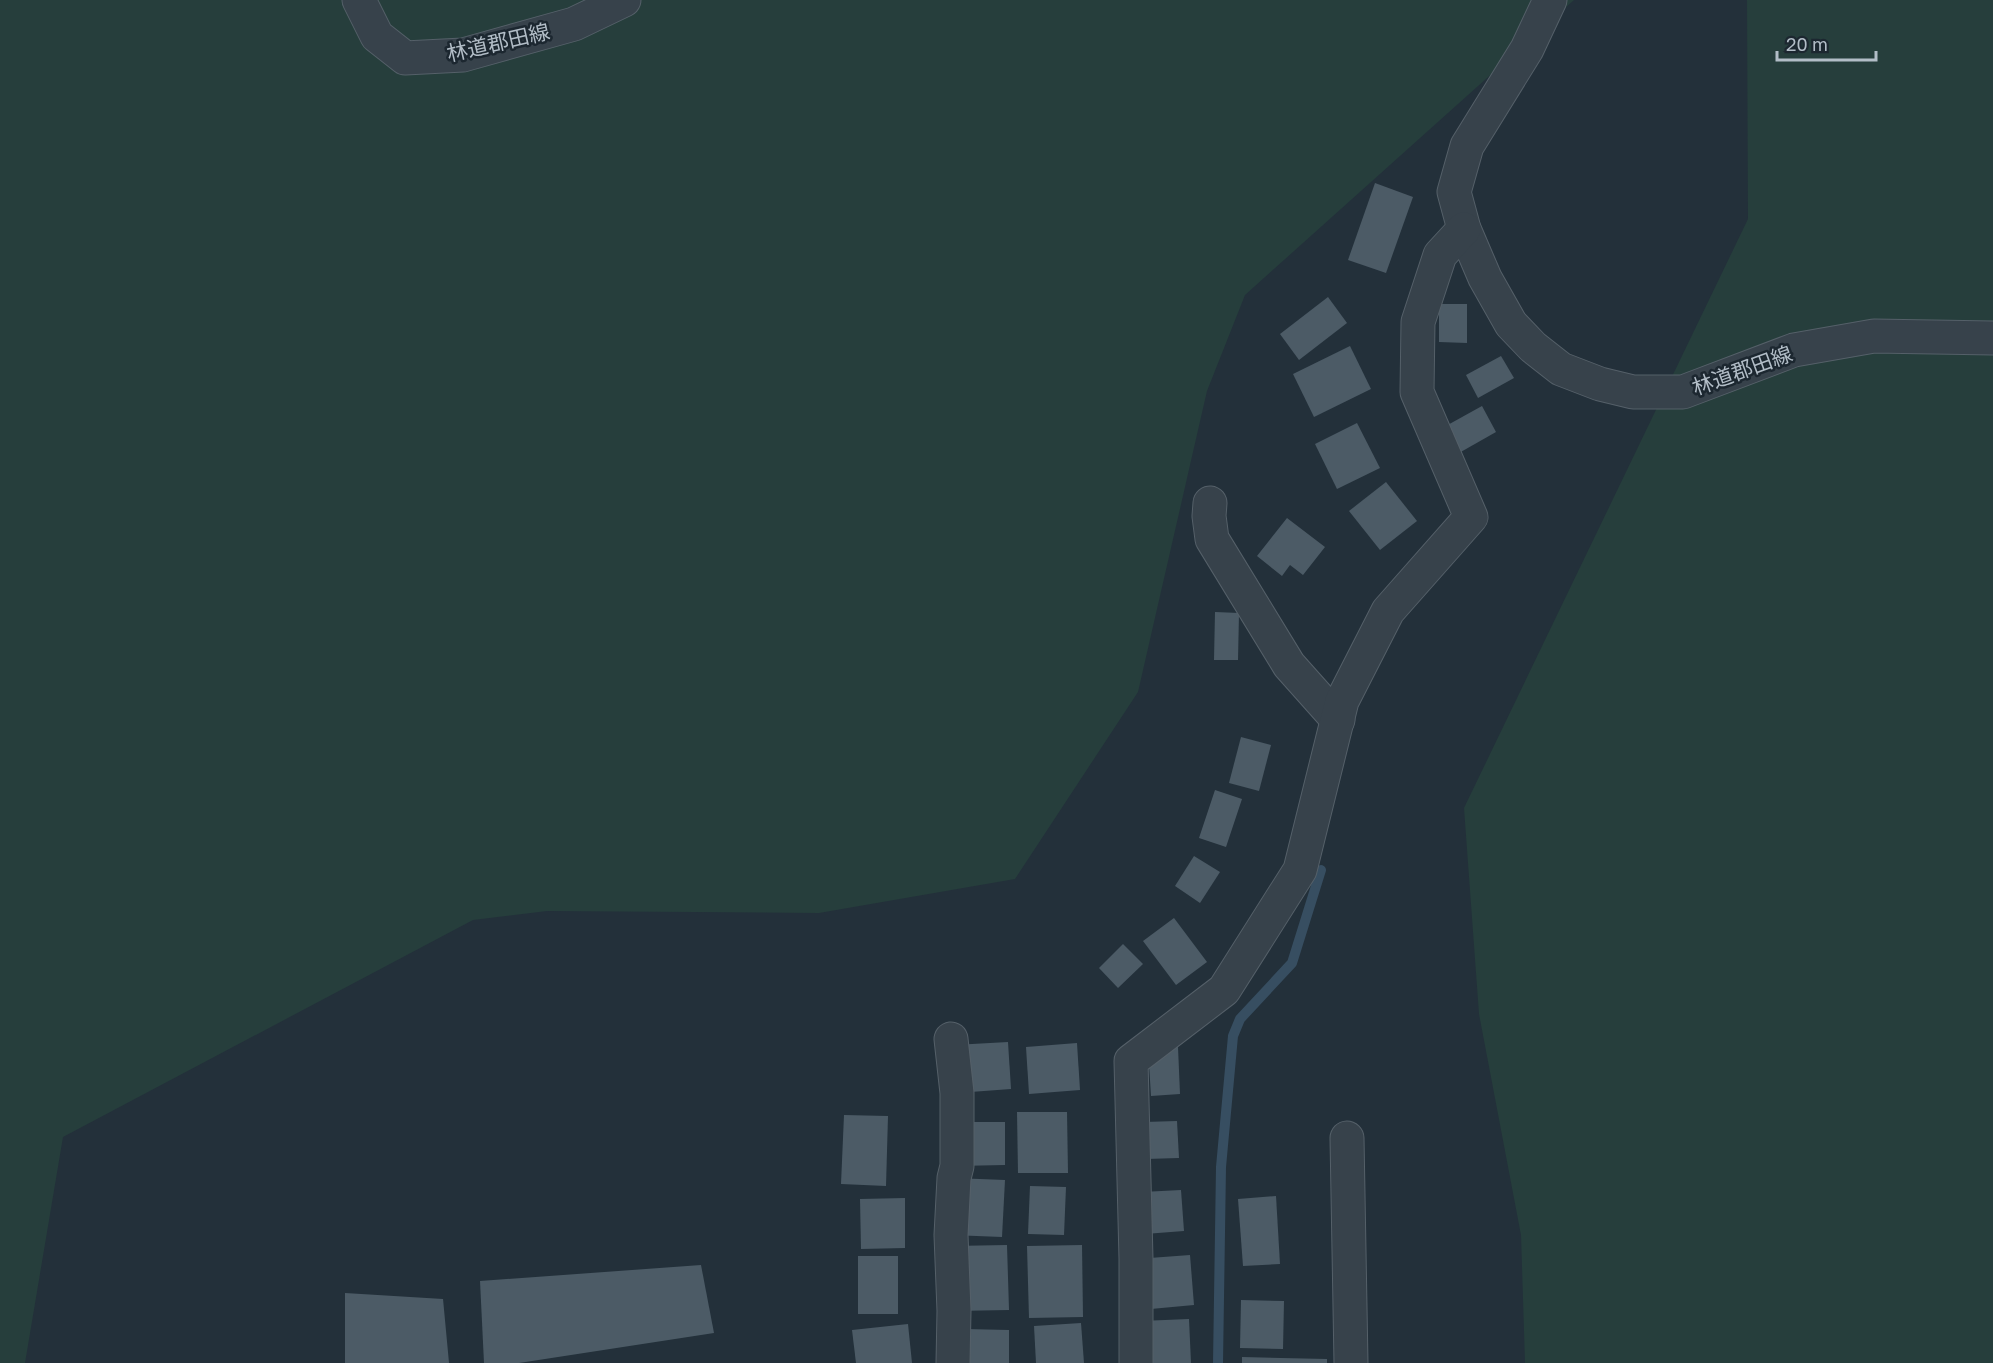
<svg xmlns="http://www.w3.org/2000/svg" width="1993" height="1363" font-family="'Golos Text','Noto Sans JP',sans-serif">
  <style>
    .green { fill: #263e3c }
    .lines { fill: none; stroke-linecap: round; stroke-linejoin: round }
    .stream { stroke: #374e61; stroke-width: 10 }
    .building { fill: #4c5b66 }
    .minor-casing { stroke: #556069; stroke-width: 35 }
    .minor { stroke: #37424b; stroke-width: 33 }
    .labels { text-anchor: middle; dominant-baseline: central; stroke-width: 5; stroke-linejoin: round; paint-order: stroke }
    .street-label { font-size: 21px; fill: #b2bdc7; stroke: #1c2730 }
  </style>
  <rect width="100%" height="100%" fill="#23303a"/>
  <!-- green -->
  <g class="green">
    <path d="M0 0H1574L1245 295 1207 391 1138 692 1015 879 819 913 547 911 473 920 63 1137 25 1363H0Z"/>
    <path d="M1747 0H1993V1363H1525L1521 1235 1479 1014 1464 808 1748 219Z"/>
  </g>
  <g class="lines">
    <!-- stream -->
    <path class="stream" d="M1218 1363 1221 1167 1233 1036 1240 1019 1292 963 1321 870"/>
  </g>
  <!-- building -->
  <g class="building">
    <path d="M1375 183 1413 197 1386 273 1348 260Z"/>
    <path d="M1328 297 1347 323 1299 360 1280 334Z"/>
    <path d="M1439 304H1467V343L1439 342Z"/>
    <path d="M1350 346 1371 389 1314 417 1293 374Z"/>
    <path d="M1501 356 1514 378 1478 398 1466 375Z"/>
    <path d="M1482 406 1496 432 1459 453 1444 427Z"/>
    <path d="M1357 423 1380 468 1337 489 1315 444Z"/>
    <path d="M1386 482 1417 521 1380 550 1349 511Z"/>
    <path d="M1287 518 1325 547 1303 575 1290 565 1282 576 1257 556Z"/>
    <path d="M1215 612 1239 613 1238 660H1214Z"/>
    <path d="M1241 737 1271 745 1259 791 1229 783Z"/>
    <path d="M1215 790 1242 799 1226 847 1199 838Z"/>
    <path d="M1194 856 1220 872 1200 903 1175 886Z"/>
    <path d="M1174 918 1207 962 1176 985 1143 941Z"/>
    <path d="M1123 944 1143 964 1118 988 1099 968Z"/>
    <path d="M1008 1042 1011 1089 957 1093 954 1045Z"/>
    <path d="M1077 1043 1080 1090 1029 1094 1026 1047Z"/>
    <path d="M1178 1047 1180 1094 1151 1096 1148 1048Z"/>
    <path d="M1017 1112H1067L1068 1173H1018Z"/>
    <path d="M844 1115 888 1116 886 1186 841 1184Z"/>
    <path d="M1177 1121 1179 1158 1146 1159 1144 1122Z"/>
    <path d="M957 1122H1005V1165L957 1166Z"/>
    <path d="M954 1178 1005 1180 1002 1237 951 1235Z"/>
    <path d="M1030 1186 1066 1187 1064 1235 1028 1234Z"/>
    <path d="M1181 1190 1184 1231 1145 1234 1142 1192Z"/>
    <path d="M1276 1196 1280 1264 1243 1266 1238 1199Z"/>
    <path d="M905 1198V1248L861 1249 860 1199Z"/>
    <path d="M1007 1245 1009 1310 954 1311 952 1246Z"/>
    <path d="M1082 1245 1083 1317 1029 1318 1027 1246Z"/>
    <path d="M1190 1255 1194 1305 1140 1310 1136 1259Z"/>
    <rect x="858" y="1256" width="40" height="58"/>
    <path d="M701 1265 714 1333 519 1363H484L480 1281Z"/>
    <path d="M345 1293 443 1299 449 1363H345Z"/>
    <path d="M1241 1300 1284 1301 1283 1349 1240 1348Z"/>
    <path d="M1189 1319 1191 1363H1143L1141 1321Z"/>
    <path d="M1081 1323 1084 1363H1036L1034 1326Z"/>
    <path d="M908 1324 912 1363H856L852 1330Z"/>
    <path d="M965 1329 1009 1330V1363H964Z"/>
    <path d="M1242 1357 1327 1359V1363H1242Z"/>
  </g>
  <g class="lines">
    <!-- minor casing -->
    <g class="minor-casing">
      <g id="minor">
        <path d="M359 0 377 36 405 58 463 55 574 24 624 0"/>
        <path d="M1550 0 1527 49 1467 146 1454 192 1464 229 1485 278 1511 324 1533 347 1561 369 1600 384 1633 392H1683L1794 350 1874 336 1993 338"/>
        <path d="M1210 503 1209 516 1212 539 1289 665 1338 720"/>
        <path d="M951 1039 957 1093V1166L954 1178 951 1235 954 1311 953 1363"/>
        <path d="M1347 1138 1351 1363"/>
        <path d="M1136 1363V1259L1131 1061 1224 990 1300 870 1342 701 1388 611 1471 517 1417 392 1418 322 1440 255 1464 229"/>
      </g>
    </g>
    <!-- minor -->
    <use href="#minor" class="minor"/>
  </g>
  <g class="labels">
    <!-- street labels -->
    <g class="street-label">
      <text transform="translate(498 42) rotate(-13)">林道郡田線</text>
      <text transform="translate(1742 370) rotate(-20)">林道郡田線</text>
    </g>
  </g>
  <!-- scale -->
  <path d="M1777 51v9h99v-9" fill="none" stroke="#b2bdc7" stroke-width="3"/>
  <text x="1786" y="51" font-size="18" fill="#b2bdc7" stroke="#1c2730" stroke-width="4.5" paint-order="stroke">20 m</text>
</svg>
